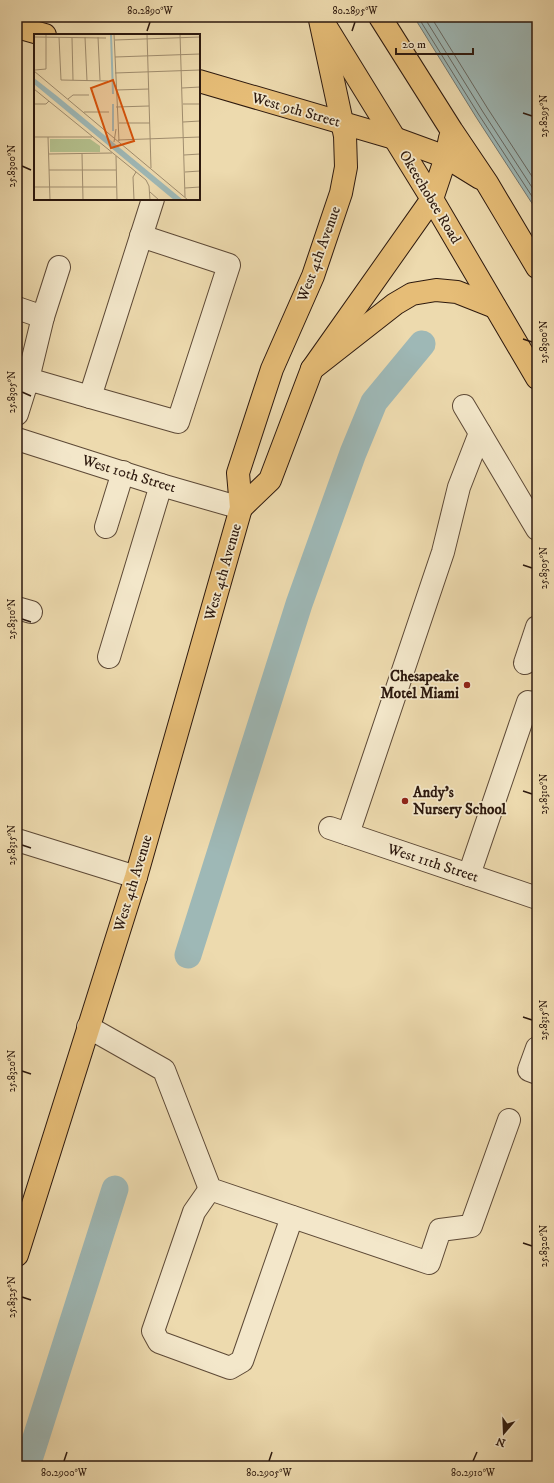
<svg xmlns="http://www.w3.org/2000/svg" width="554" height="1483" font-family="'IM FELL DW Pica',serif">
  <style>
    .water { fill: #9eb8b6; stroke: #717873 }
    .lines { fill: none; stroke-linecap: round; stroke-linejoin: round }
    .shore { stroke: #666862; stroke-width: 1 }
    .canal { stroke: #9eb8b6; stroke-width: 27 }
    .minor-casing { stroke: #5d4936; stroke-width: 24 }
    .major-casing { stroke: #2d190e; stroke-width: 24 }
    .highway-casing { stroke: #2d190e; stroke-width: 24 }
    .minor { stroke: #f3e7ca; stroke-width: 22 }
    .major { stroke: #e6bd77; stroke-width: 22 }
    .highway { stroke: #e6bd77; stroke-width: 22 }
    .ticks { fill: none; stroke: #2d190e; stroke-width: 1.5 }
    .poi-dot { fill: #8f2418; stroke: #f3e7ca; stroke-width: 1.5 }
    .labels { text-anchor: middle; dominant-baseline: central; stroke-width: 3.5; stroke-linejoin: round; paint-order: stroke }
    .street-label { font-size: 15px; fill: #2d190e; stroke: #f3e7ca }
    .poi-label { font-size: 15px; font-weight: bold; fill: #2d190e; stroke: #f3e7ca; text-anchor: end }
    .inset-river { fill: none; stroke: #9eb8b6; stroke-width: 2 }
    .inset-road { fill: none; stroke: #a08d6e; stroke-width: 1 }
    .view { fill: #d5530c; fill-opacity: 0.15; stroke: #d5530c; stroke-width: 2 }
    .inset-edge { fill: none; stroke: #2d190e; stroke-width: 2 }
    .neatline { fill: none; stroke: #2d190e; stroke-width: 1.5 }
    .ticks-label { font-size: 10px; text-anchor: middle; fill: #2d190e }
  </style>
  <rect width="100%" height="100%" fill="#eddaae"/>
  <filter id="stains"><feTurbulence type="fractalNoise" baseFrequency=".005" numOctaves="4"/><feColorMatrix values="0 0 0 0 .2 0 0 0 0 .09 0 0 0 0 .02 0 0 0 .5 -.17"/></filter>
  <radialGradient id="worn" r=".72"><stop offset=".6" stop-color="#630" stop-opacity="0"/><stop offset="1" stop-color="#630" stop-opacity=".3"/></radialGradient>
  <!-- water -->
  <path class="water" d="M414 17H537V211L476 117Z"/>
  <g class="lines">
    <!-- shore -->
    <g class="shore">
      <path d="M418 17 479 115 537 204"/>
      <path d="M424 17 483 112 537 195"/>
      <path d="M431 17 488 109 537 184"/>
    </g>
    <!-- canal -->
    <g class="canal">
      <path d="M188 955 299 604 353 453 374 402 422 344"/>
      <path d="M27 1466 115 1189"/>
    </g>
    <!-- minor casing -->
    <g class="minor-casing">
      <g id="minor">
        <path d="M17 308 43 317 28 379 17 376"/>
        <path d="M43 317 59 267"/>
        <path d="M90 397 178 422 229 265 141 236"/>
        <path d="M464 406 537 529"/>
        <path d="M17 414 28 379 90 397 153 199"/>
        <path d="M17 439 161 485 241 508"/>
        <path d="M106 527 123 472"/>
        <path d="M17 608 31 612"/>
        <path d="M109 657 161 485"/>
        <path d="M525 663 537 627"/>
        <path d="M330 828 537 898"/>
        <path d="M348 834 443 552 459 487 480 433"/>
        <path d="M17 840 136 877"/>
        <path d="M469 875 528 702 537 705"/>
        <path d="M88 1027 164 1070 210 1189 429 1263 440 1230 471 1226 509 1120"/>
        <path d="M537 1048 529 1070 537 1073"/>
        <path d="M210 1189 194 1212 153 1331 159 1342 230 1368 242 1361 292 1217"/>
      </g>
    </g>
    <!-- major casing -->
    <g class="major-casing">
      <g id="major">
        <path d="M17 27 45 35"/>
        <path d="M199 81 394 138"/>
        <path d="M241 508 270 480 312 369 432 199 446 157 450 138"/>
        <path d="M17 1255 136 877 241 508 238 473 272 369 313 276 341 193 346 167 345 136 320 20"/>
      </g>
    </g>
    <!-- highway casing -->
    <g class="highway-casing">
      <g id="highway">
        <path d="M320 17 432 199 537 378"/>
        <path d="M380 17 452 131 487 183 537 267"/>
        <path d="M394 138 446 157 480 178"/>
        <path d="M312 369 395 304 412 294 436 290 457 292 495 307"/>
      </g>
    </g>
    <!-- minor -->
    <use href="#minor" class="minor"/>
    <!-- major -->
    <use href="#major" class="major"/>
    <!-- highway -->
    <use href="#highway" class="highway"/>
  </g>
  <!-- ticks -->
  <path class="ticks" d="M147 31 150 22M352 31 355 22M523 113 532 116M22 166 31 170M523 339 532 342M22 392 31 396M523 565 532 568M22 619 31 622M523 791 532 794M22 845 31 848M523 1017 532 1020M22 1071 31 1074M523 1243 532 1246M22 1297 31 1300M64 1461 67 1452M269 1461 272 1452M473 1461 477 1452"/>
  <!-- markers -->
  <g class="poi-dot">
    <circle cx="467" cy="685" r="4"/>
    <circle cx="405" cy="801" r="4"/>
  </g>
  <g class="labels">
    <!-- street labels -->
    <g class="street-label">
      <text transform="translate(296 110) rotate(16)">West 9th Street</text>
      <text transform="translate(430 197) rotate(59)">Okeechobee Road</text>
      <text transform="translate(319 254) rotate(-70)">West 4th Avenue</text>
      <text transform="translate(129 474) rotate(17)">West 10th Street</text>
      <text transform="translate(223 572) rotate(-74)">West 4th Avenue</text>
      <text transform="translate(433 863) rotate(18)">West 11th Street</text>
      <text transform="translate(133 883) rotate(-73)">West 4th Avenue</text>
    </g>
    <!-- poi labels -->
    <g class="poi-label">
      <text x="459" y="676">Chesapeake<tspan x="459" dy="17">Motel Miami</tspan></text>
      <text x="413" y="792" text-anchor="start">Andy's<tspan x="413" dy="17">Nursery School</tspan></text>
    </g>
  </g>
  <!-- overview -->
  <g transform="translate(34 34)">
    <rect width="166" height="166" fill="#eddaae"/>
    <path d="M16 105H56L66 112V118H16Z" fill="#b4c08d"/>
    <path d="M0 44 23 62 149 166H140L0 50Z" fill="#9eb8b6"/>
    <path class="inset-river" d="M77 0 79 60M79 97V70"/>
    <path class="inset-road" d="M80 0 85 107M113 0 117 134M146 0 151 163M0 3 72 4M25 3 27 46 74 47M51 3 53 47M64 3 66 46M38 4 39 46M81 6 166 3M81 23 166 20M1 36 12 35V0M0 37 154 166M81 39 166 36M148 54 166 53M0 55 112 146 115 152 116 166M82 56 115 55M34 65 39 61H55M0 70H12L15 67M149 70H166M82 73 115 72M50 78H75M149 88 166 87M85 89H116M0 103H58M14 103 16 166M84 106 166 103M80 108 82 95M15 120 78 119M48 120 49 166M150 121 166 120M82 122 83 166M15 136H82M151 138 166 137M0 153H82M151 154 166 153M116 158 125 166M100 166 99 143 102 138"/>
    <path class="view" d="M79 46 100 107 77 114 57 54Z"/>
    <rect width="166" height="166" class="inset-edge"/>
  </g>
  <!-- margin -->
  <rect width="554" height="1483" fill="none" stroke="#eddaae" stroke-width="44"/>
  <!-- north arrow -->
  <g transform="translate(504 1433) rotate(199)" stroke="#f3e7ca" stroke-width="3" paint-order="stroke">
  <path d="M0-3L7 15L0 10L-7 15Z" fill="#2d190e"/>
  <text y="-6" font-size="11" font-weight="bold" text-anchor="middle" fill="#2d190e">N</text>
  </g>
  <!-- scale -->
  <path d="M396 48v6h77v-6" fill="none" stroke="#2d190e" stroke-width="2"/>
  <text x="402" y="48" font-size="12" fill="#2d190e" stroke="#f3e7ca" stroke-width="3" paint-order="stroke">20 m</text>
  <rect x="22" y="22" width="510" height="1439" class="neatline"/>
  <g class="ticks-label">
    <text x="150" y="14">80.2890°W</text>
    <text x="355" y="14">80.2895°W</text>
    <text transform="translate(543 116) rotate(-90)" y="4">25.8295°N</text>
    <text transform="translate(11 166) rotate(-90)" y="4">25.8300°N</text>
    <text transform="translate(543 342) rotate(-90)" y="4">25.8300°N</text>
    <text transform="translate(11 392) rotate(-90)" y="4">25.8305°N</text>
    <text transform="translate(543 568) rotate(-90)" y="4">25.8305°N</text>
    <text transform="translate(11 619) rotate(-90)" y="4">25.8310°N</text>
    <text transform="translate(543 794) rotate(-90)" y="4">25.8310°N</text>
    <text transform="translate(11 845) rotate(-90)" y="4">25.8315°N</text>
    <text transform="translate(543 1020) rotate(-90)" y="4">25.8315°N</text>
    <text transform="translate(11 1071) rotate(-90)" y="4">25.8320°N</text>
    <text transform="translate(543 1246) rotate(-90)" y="4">25.8320°N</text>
    <text transform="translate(11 1297) rotate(-90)" y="4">25.8325°N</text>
    <text x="64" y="1476">80.2900°W</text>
    <text x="269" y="1476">80.2905°W</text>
    <text x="473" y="1476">80.2910°W</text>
  </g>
  <rect width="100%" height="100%" filter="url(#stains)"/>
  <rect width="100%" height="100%" fill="url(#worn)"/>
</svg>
